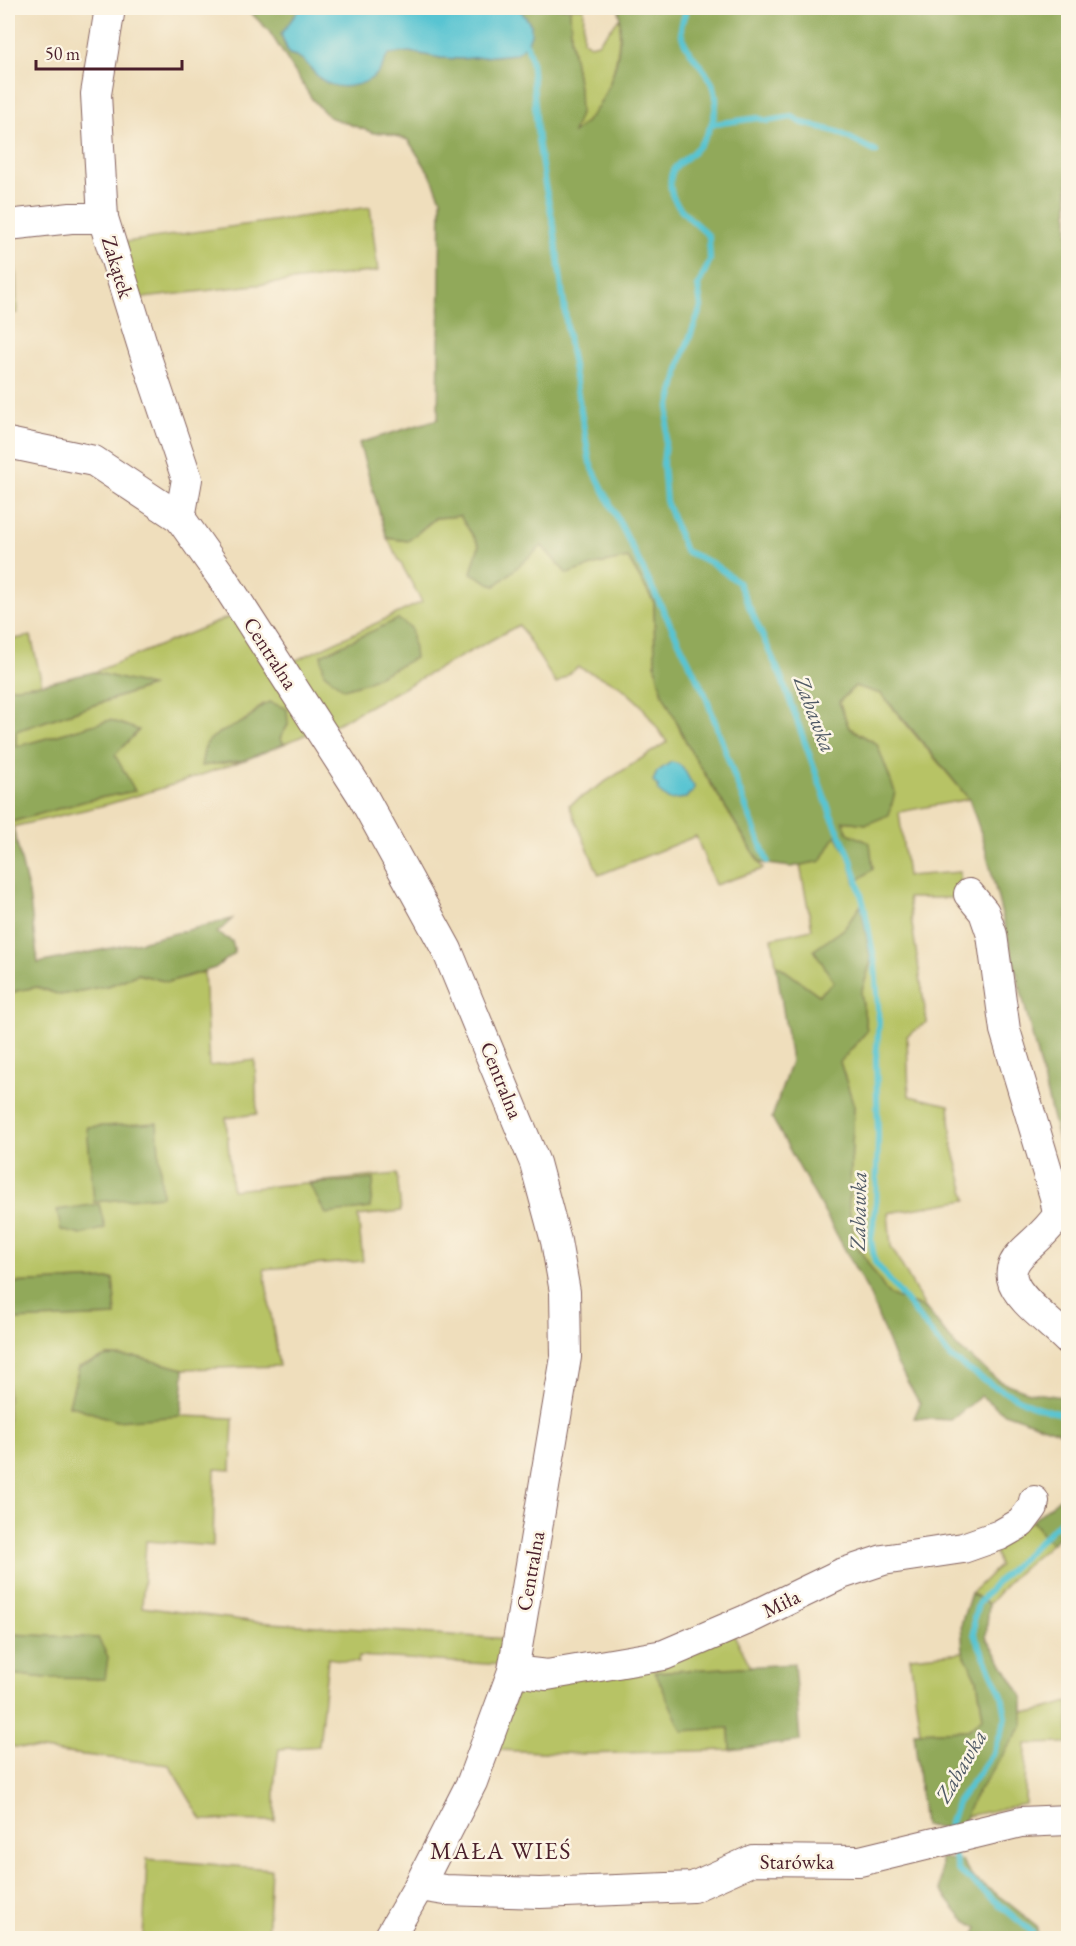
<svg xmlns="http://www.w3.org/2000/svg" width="1076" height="1946" font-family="'EB Garamond',serif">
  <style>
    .green { fill: #b7c365; stroke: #807148; stroke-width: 1.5 }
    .forest { fill: #91a95a; stroke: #6e6442; stroke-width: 1.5 }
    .water { fill: #58c4d2; stroke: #51727e; stroke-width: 1.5 }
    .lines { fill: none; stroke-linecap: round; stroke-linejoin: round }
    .stream { stroke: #58c4d2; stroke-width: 6 }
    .minor-casing { stroke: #84625e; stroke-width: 32 }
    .minor { stroke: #fff; stroke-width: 30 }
    .labels { text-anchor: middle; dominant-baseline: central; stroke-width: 5; stroke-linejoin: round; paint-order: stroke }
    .street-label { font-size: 21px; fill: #4a1f2b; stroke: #fcf5e5 }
    .water-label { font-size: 22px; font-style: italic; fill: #4f5965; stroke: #fcf5e5 }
    .quarter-label { font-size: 24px; letter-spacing: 1.5px; fill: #4a1f2b; stroke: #fcf5e5 }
  </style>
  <rect width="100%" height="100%" fill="#fcf5e5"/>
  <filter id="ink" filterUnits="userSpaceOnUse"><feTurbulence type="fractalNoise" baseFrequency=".0167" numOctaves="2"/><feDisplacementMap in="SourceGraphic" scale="12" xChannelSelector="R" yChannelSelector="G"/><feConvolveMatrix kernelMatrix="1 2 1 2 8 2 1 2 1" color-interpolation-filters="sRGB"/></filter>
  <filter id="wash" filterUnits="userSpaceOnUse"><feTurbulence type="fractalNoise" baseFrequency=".008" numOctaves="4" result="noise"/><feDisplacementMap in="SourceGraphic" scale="24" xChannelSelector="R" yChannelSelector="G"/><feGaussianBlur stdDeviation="1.35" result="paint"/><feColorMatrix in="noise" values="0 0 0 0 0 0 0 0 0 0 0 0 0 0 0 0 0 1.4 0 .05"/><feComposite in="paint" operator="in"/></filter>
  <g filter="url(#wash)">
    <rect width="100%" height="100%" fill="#efdebc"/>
    <!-- green -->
    <g class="green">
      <path d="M570 8H584L583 40 590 45 598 43 620 18C620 62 609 106 573 134L579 88 571 40Z"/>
      <path d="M370 207 378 271 135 299 118 243Z"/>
      <path d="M8 232H14L17 313 8 314Z"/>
      <path d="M460 516 479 545 542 546 567 574 598 564 628 558 654 602 655 664 662 692 690 750 763 869 715 885 696 836 599 875 569 805 667 742 641 705 619 685 578 667 556 684 519 625 331 727 292 662 422 602 387 538 408 541 436 518Z"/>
      <path d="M232 616 309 733 284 744 280 738 288 725 263 704C250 717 237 728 218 733L202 765 245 760 172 785 109 804 8 828V823L89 800 135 791 114 755 138 730 110 720 16 747V731L149 687 94 672Z"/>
      <path d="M31 636 42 684 8 688V640Z"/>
      <path d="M855 686 881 694 969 799 899 812 907 876 960 872 962 898H908L927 1022 907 1036 909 1096 949 1105 952 1144 967 1200 888 1213 891 1246 926 1309 888 1295 855 1243 849 1206 854 1106 840 1062 867 1031 861 993 871 962 861 906 844 929 815 950 834 982 819 995 776 964 772 938 812 929 800 865 821 861 836 834 848 856 855 883 847 833 843 821 867 824 877 744 849 728 839 702Z"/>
      <path d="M204 972 209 1066 255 1060 257 1114 226 1118 232 1190 397 1174 401 1211 358 1216 363 1261 264 1269 279 1366 184 1369 137 1357 107 1356 79 1367 69 1406 181 1416 233 1418 231 1470 215 1469 213 1546 146 1541 142 1607 257 1622 508 1639 502 1665 359 1656 358 1663 328 1658 319 1746 279 1749 275 1777V1821L202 1820 169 1765 8 1746V1674L47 1678 98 1638 8 1634V1320L116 1316 113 1279 8 1283V998L16 991 37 987 60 995 111 985 138 974 168 982Z"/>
      <path d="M1032 1521 1051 1544 1012 1578 989 1604 971 1593 999 1566 992 1541Z"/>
      <path d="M733 1633 751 1667 655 1672 729 1728 730 1750 584 1754 498 1750 519 1683Z"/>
      <path d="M963 1652 977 1679 983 1717 968 1730 920 1732 910 1657Z"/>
      <path d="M1068 1702V1743L1026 1744 1025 1804 962 1817 1015 1710 1035 1712Z"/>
      <path d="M147 1859 271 1869 267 1938H143Z"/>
    </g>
    <!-- forest -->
    <g class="forest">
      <path d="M246 8H300L283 41 289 54C305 57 311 67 320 79L370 78 378 73 388 54 409 52 441 58 461 59 515 54 531 25 519 8H570L571 40 579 88 580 114 573 133C611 104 624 53 619 8H1068V1179L983 839 969 799 905 721 881 694 855 686 839 702 849 728 877 744 895 792 889 815 867 824 843 821 848 833 870 843 873 869 855 883 848 856 836 835 821 861 791 867 760 863 690 750 662 692 655 664 654 602 628 558 598 564 567 574 542 546 495 586 471 573 479 545 460 516 435 518 408 541 387 538 359 443 438 419 441 199 430 174 408 140 385 133H374L329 117 312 99 269 31Z"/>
      <path d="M398 619 411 628 415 658 367 682 344 689 324 673 321 655Z"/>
      <path d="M94 672 151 686 16 731V747L110 720 139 730 115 755 135 791 89 800 8 823V688L42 684Z"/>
      <path d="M270 702 287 709 288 725 280 738 284 744 245 760 201 766C203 759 203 748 207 743 215 732 236 727 248 719 256 713 260 704 270 702Z"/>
      <path d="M13 827 29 894 38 963 140 942 232 919 217 933 232 941 235 953 215 968 168 982 138 974 111 985 60 995 37 987 16 991 8 998V828Z"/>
      <path d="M861 905 871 962 861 993 867 1031 840 1062 854 1106 849 1206 855 1243 888 1294 926 1309 956 1346 999 1381 1029 1392 1068 1398V1435L1004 1413 981 1396 951 1420 914 1418 920 1404 895 1360 869 1293 772 1118 791 1061 776 964 819 995 834 982 814 950 844 929Z"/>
      <path d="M157 1123 162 1196 94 1202 87 1127Z"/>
      <path d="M374 1179 370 1208 326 1214 309 1184Z"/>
      <path d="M99 1204 105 1228 81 1235 61 1230 57 1210Z"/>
      <path d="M113 1279 116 1316 8 1320V1283Z"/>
      <path d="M107 1356 137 1357 184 1369 181 1416 116 1421 69 1405 79 1367Z"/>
      <path d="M1068 1491V1528L1051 1544 1032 1521Z"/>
      <path d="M971 1593 989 1604 986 1637 1023 1697V1725L973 1799 961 1828 924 1826 914 1732 968 1730 983 1717 977 1679 963 1652 961 1624Z"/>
      <path d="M8 1634 98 1638 108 1657 105 1679 47 1678 8 1674Z"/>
      <path d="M794 1664 800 1741 730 1750 729 1728 682 1731 655 1672Z"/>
      <path d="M941 1858 962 1861 972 1877 1007 1902 1037 1926V1938H973L978 1928 962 1918 940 1890Z"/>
    </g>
    <!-- water -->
    <g class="water">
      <path d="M300 8H519L531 25V34L527 45 515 54 461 59 441 58 409 52 389 54C384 60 382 69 377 74 363 87 336 92 321 79 308 69 308 58 289 54L281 34Z"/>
      <path d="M671 762C687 764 685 776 694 786L693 792 689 794 686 798 669 800 658 791V787L653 781 657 772Z"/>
    </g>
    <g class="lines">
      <!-- stream -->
      <g class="stream">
        <path d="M687 8C685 14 681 23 681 30 683 57 719 73 716 104 714 123 706 140 692 153 678 166 668 166 671 190 673 207 697 224 709 236L710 260 698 286 701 307 681 361 669 409 663 463 666 501 685 551 712 563 738 582 782 679 831 815 850 856 864 905 875 964 879 1022 876 1059 878 1135 876 1202 871 1240 875 1262 951 1358 992 1385 1033 1406 1068 1416"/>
        <path d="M527 45 531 59 538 140 545 185 554 227 569 343 590 463 705 694 736 781 767 861"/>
        <path d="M713 124 758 118 767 121 792 117 803 123 838 132 876 152"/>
        <path d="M948 1828 957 1803 994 1752 1006 1717 1002 1695 974 1634V1618L978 1604 995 1584 1068 1514"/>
        <path d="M952 1847 958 1870 1032 1932V1938"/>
      </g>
    </g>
  </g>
  <g filter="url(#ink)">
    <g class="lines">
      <!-- minor casing -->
      <g class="minor-casing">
        <g id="minor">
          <path d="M110 8 96 94 103 218 147 360 187 479 180 518"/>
          <path d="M8 225 71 218H103"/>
          <path d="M8 443 94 461 180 518 221 576 362 795 447 950 535 1163 556 1241 565 1292 566 1357 513 1671 472 1782 419 1886 389 1938"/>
          <path d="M969 894 984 912 992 935 1005 1030 1055 1197 1058 1215C1048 1231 1035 1240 1022 1253 1016 1259 1010 1268 1012 1278 1016 1299 1053 1324 1068 1340"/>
          <path d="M513 1671 547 1675 664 1655 746 1620 841 1574 883 1560 963 1548 1000 1535 1021 1523 1033 1507 1034 1501"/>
          <path d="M419 1886 445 1890 540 1893 693 1887 753 1860 860 1861 1021 1822 1068 1820"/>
        </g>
      </g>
      <!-- minor -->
      <use href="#minor" class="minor"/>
    </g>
  </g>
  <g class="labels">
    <!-- street labels -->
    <g class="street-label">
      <text transform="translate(118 267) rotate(73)">Zakątek</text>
      <text transform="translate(271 653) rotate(57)">Centralna</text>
      <text transform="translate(502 1080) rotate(68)">Centralna</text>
      <text transform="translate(530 1571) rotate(-80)">Centralna</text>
      <text transform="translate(781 1603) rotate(-26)">Miła</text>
      <text x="797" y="1861">Starówka</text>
    </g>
    <!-- water labels -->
    <g class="water-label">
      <text transform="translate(815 714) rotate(69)">Zabawka</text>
      <text transform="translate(858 1211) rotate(-89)">Zabawka</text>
      <text transform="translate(961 1766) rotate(-60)">Zabawka</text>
    </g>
    <!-- quarter labels -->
    <g class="quarter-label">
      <text x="501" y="1850">MAŁA WIEŚ</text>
    </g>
  </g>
  <!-- margin -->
  <rect width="1076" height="1946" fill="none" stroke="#fcf5e5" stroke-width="30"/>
  <!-- scale -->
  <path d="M36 60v9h146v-9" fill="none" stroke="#4a1f2b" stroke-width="3"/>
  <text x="45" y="60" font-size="18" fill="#4a1f2b" stroke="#fcf5e5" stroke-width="4.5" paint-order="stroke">50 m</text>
</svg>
